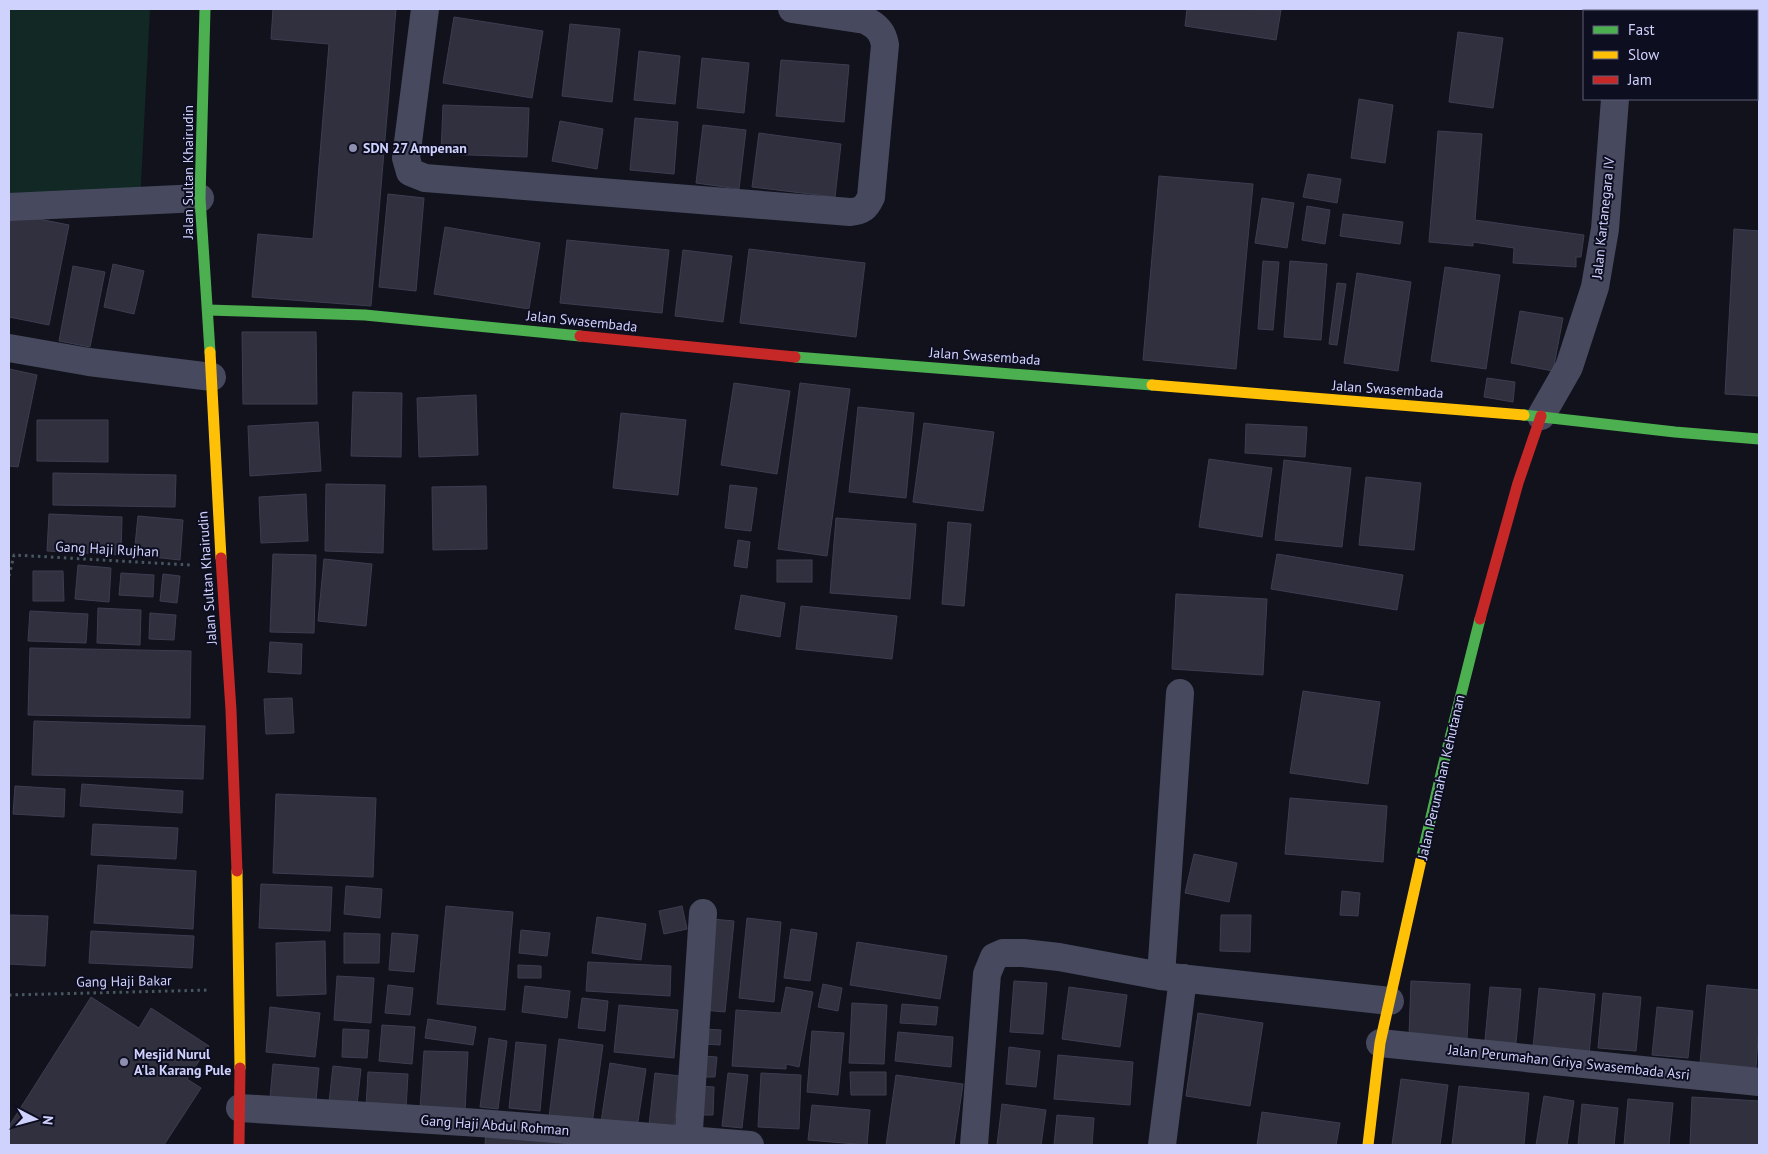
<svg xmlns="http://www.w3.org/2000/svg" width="1768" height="1154" font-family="'PT Sans',sans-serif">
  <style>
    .green { fill: #112825 }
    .building { fill: #30303f; stroke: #3c3d50 }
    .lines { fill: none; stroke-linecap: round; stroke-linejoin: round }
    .path { stroke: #475861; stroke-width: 3; stroke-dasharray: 2.5 4; stroke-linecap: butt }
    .street { stroke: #474a5e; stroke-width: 28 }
    .fast { stroke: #4caf50; stroke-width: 11 }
    .slow { stroke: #ffc107; stroke-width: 11 }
    .jam { stroke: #c62828; stroke-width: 11 }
    .poi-dot { fill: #8e8faf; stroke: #0e0e21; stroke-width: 2 }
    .labels { text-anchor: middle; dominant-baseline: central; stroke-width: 4; stroke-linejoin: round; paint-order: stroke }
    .poi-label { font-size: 14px; font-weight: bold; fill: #d0d2fe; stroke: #0e0e21; text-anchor: start }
    .street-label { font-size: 14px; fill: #d0d2fe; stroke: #0e0e21 }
  </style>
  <rect width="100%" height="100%" fill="#12121d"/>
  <!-- green -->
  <path class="green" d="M9 9H150L140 203 9 197Z"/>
  <!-- building -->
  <g class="building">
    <path d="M273 9H396L371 306 252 297 258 234 313 239 329 44 271 39Z"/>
    <path d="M1187 9 1281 10 1276 40 1185 26Z"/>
    <path d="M454 17 543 31 532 98 443 83Z"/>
    <path d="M570 24 620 29 612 102 562 96Z"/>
    <path d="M1458 32 1503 38 1493 108 1449 102Z"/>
    <path d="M639 51 680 56 675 104 634 100Z"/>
    <path d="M702 58 749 63 744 113 697 108Z"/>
    <path d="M781 60 849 65 844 122 776 116Z"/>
    <path d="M1359 99 1393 105 1385 163 1351 158Z"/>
    <path d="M443 105 529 108 527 157 441 154Z"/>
    <path d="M635 118 678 122 674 174 630 170Z"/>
    <path d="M560 121 603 129 597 169 552 161Z"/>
    <path d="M703 125 746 130 739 189 696 183Z"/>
    <path d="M1438 131 1482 134 1475 220 1584 235 1581 257H1576V267L1513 263 1514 248 1473 242V246L1429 242Z"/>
    <path d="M759 133 841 144 835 197 752 187Z"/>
    <path d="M1308 174 1341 179 1337 203 1303 197Z"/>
    <path d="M1159 176 1253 184 1236 369 1143 360Z"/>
    <path d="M388 194 424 198 416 291 379 287Z"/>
    <path d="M1262 198 1294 203 1287 248 1255 243Z"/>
    <path d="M1307 206 1330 210 1325 244 1302 240Z"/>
    <path d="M9 213 69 225 49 325 9 317Z"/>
    <path d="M1343 214 1403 222 1400 244 1340 236Z"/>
    <path d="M445 227 540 243 529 309 434 294Z"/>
    <path d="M1734 229 1759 231V396L1725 394Z"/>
    <path d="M567 240 669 250 662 313 560 303Z"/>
    <path d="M749 249 865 263 856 337 740 323Z"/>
    <path d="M683 250 732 256 723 322 675 316Z"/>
    <path d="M1263 261 1279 262 1273 330 1258 329Z"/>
    <path d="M1290 261 1327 264 1321 340 1284 337Z"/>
    <path d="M113 264 144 271 134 314 104 307Z"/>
    <path d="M73 266 105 272 90 347 59 341Z"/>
    <path d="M1445 267 1500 275 1486 369 1431 361Z"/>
    <path d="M1357 273 1411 282 1398 371 1344 363Z"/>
    <path d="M1337 283 1346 284 1337 345 1329 344Z"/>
    <path d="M1520 311 1563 318 1553 371 1511 363Z"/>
    <path d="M242 332H316L317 404H243Z"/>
    <path d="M9 369 37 375 18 467 9 466Z"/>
    <path d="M1487 378 1515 382 1513 402 1484 397Z"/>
    <path d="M734 383 790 391 777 474 721 465Z"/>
    <path d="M800 383 850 389 827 556 778 549Z"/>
    <path d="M353 392 402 393 401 457 351 456Z"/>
    <path d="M476 395 478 455 419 457 417 398Z"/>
    <path d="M858 407 914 413 906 498 849 492Z"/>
    <path d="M621 413 686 420 678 495 613 488Z"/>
    <path d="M37 420H108V462L37 461Z"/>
    <path d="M318 422 321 471 250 476 248 426Z"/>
    <path d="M924 423 994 432 983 511 913 502Z"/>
    <path d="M1246 424 1307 427 1305 457 1245 453Z"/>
    <path d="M1209 459 1272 468 1262 537 1199 527Z"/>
    <path d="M1284 460 1351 468 1342 547 1275 540Z"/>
    <path d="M53 473 176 475 175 507 53 505Z"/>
    <path d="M1366 477 1421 483 1414 550 1359 545Z"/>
    <path d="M326 484 385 485 383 553 325 551Z"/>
    <path d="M730 485 757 488 751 531 725 528Z"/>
    <path d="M486 486 487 549 433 550 432 487Z"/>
    <path d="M306 494 308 541 261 543 259 497Z"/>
    <path d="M49 514 122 517 121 555 47 551Z"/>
    <path d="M138 516 183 520 180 560 134 555Z"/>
    <path d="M836 518 916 524 910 599 830 593Z"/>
    <path d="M948 522 971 524 964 606 942 604Z"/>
    <path d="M738 540 750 542 747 568 734 566Z"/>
    <path d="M273 554 316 555 314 633 270 632Z"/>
    <path d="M1277 554 1403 575 1397 610 1271 589Z"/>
    <path d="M324 559 372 564 366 626 318 621Z"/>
    <rect x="777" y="560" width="35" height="22"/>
    <path d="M78 565 111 568 109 602 75 599Z"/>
    <path d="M33 571H63L64 601H33Z"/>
    <path d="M121 573 154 575 153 597 119 595Z"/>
    <path d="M163 574 180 576 177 603 160 601Z"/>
    <path d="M1176 594 1267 599 1263 675 1172 669Z"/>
    <path d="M741 595 785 603 780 637 735 629Z"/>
    <path d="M801 606 897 616 892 659 796 649Z"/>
    <path d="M98 608 141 610 140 645 97 643Z"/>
    <path d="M30 611 88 614 86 643 28 641Z"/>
    <path d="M150 613 176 615 174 640 149 639Z"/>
    <path d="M270 642 302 644 301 674 268 672Z"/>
    <path d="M30 648 191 651 190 718 28 715Z"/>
    <path d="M1303 691 1380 702 1368 784 1290 773Z"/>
    <path d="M292 698 294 733 266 734 264 699Z"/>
    <path d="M34 721 205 726 203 779 32 775Z"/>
    <path d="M82 784 183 791 182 813 80 806Z"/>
    <path d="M15 786 65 789 64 817 13 814Z"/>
    <path d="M276 794 376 798 373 877 273 873Z"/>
    <path d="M1290 798 1387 806 1383 862 1285 854Z"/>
    <path d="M93 824 178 828 176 859 91 855Z"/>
    <path d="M1194 854 1237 863 1229 902 1185 893Z"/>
    <path d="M98 865 196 871 193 929 94 923Z"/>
    <path d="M261 884 332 887 330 931 259 928Z"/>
    <path d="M346 886 382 889 380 918 344 914Z"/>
    <path d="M1342 891 1360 893 1358 916 1340 915Z"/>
    <path d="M446 906 513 912 505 1010 437 1004Z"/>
    <path d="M682 906 687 929 664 934 659 911Z"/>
    <path d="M9 915 48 916 45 966 9 964Z"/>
    <path d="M1221 915H1251L1250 952 1220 951Z"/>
    <path d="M597 917 646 924 641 960 592 953Z"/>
    <path d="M747 918 781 922 774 1002 739 998Z"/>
    <path d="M712 919 734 921 725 1012 704 1010Z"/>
    <path d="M791 929 817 933 810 981 784 978Z"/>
    <path d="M521 930 550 933 547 956 519 953Z"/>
    <path d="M91 931 194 936 192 968 89 963Z"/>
    <path d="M344 933 380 934 379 963H344Z"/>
    <path d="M392 933 418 935 414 972 389 970Z"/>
    <path d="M325 941 326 994 277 996 276 943Z"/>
    <path d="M857 942 947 956 940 999 850 985Z"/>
    <path d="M588 962 671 966 670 996 586 991Z"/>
    <path d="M518 965 541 966V978H518Z"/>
    <path d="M337 976 374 978 371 1023 334 1020Z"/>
    <path d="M1014 981 1047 983 1043 1034 1010 1032Z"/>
    <path d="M1411 981 1470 984 1467 1039 1409 1036Z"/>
    <path d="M823 984 842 988 838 1011 818 1007Z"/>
    <path d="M388 985 413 988 410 1015 385 1013Z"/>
    <path d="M1707 985 1759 990V1024L1756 1068 1700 1064Z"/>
    <path d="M525 986 570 991 567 1018 522 1012Z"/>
    <path d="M786 987 813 992 799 1067 786 1064V1069L732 1066 736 1010 781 1013Z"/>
    <path d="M1069 987 1127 995 1120 1047 1062 1039Z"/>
    <path d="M1490 987 1521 989 1516 1043 1485 1040Z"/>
    <path d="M1539 988 1595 994 1589 1054 1533 1048Z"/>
    <path d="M1603 993 1641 997 1636 1051 1598 1048Z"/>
    <path d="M91 997 139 1028 151 1008 209 1046 187 1079 201 1088 164 1145H9V1126Z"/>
    <path d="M582 998 608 1001 605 1031 578 1028Z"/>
    <path d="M852 1003 887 1005 884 1064 849 1063Z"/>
    <path d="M902 1004 938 1007 936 1025 900 1023Z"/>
    <path d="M619 1005 678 1010 674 1058 614 1052Z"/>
    <path d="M270 1007 320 1013 315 1057 266 1052Z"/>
    <path d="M1657 1007 1693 1011 1688 1058 1652 1055Z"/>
    <path d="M1198 1013 1263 1023 1250 1106 1186 1096Z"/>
    <path d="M428 1019 476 1027 473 1045 425 1038Z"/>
    <path d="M382 1025 415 1027 412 1064 379 1061Z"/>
    <path d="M343 1029 369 1030 367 1058 342 1057Z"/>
    <path d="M705 1029 721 1030 720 1045 704 1044Z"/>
    <path d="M812 1031 844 1033 838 1095 807 1092Z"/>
    <path d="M898 1032 953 1037 951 1067 895 1061Z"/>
    <path d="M489 1038 507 1041 498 1109 480 1107Z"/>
    <path d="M559 1039 603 1045 592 1124 549 1117Z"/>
    <path d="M516 1042 546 1045 540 1111 509 1108Z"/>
    <path d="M1009 1047 1040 1051 1036 1087 1006 1084Z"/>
    <path d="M424 1051 468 1052 465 1112 420 1109Z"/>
    <path d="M1058 1055 1133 1062 1130 1105 1054 1099Z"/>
    <path d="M703 1056 717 1057 715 1077H702Z"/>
    <path d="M610 1063 646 1069 637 1128 601 1122Z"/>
    <path d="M273 1064 319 1068 316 1101 270 1098Z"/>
    <path d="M333 1066 361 1069 357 1105 329 1102Z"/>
    <path d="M368 1072 408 1074 406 1109 366 1107Z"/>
    <path d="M850 1072H886V1095H851Z"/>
    <path d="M655 1073 680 1076 674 1128 649 1125Z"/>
    <path d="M728 1073 748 1075 742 1128 722 1126Z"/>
    <path d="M761 1073 801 1075 799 1129 758 1127Z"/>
    <path d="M896 1075 963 1084 954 1145H886Z"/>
    <path d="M1401 1079 1448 1085 1440 1145H1392Z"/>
    <path d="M697 1086 714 1087 713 1115H696Z"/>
    <path d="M1459 1086 1529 1093 1524 1145H1452Z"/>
    <path d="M1544 1096 1574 1101 1567 1145H1536Z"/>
    <path d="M1692 1097 1759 1101V1145H1690Z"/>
    <path d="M1628 1099 1673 1103 1669 1145H1624Z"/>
    <path d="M1002 1104 1046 1110 1041 1145H997Z"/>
    <path d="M1582 1104 1618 1108 1614 1145H1578Z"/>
    <path d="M812 1105 870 1110 867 1145 808 1140Z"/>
    <path d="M1262 1112 1340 1123 1336 1145H1257Z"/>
    <path d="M1057 1115 1094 1118 1092 1145H1054Z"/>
    <path d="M486 1130 593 1145H485Z"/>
  </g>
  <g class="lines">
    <!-- path -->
    <g class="path">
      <path d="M9 576 14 555 190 565"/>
      <path d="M9 995 210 990"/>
    </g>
    <!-- street -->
    <g class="street">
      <path d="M425 9 406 158 410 172 425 178 850 212C862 211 866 208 871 197L885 45C883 32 877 26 865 20L792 9"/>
      <path d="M1625 11 1626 9"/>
      <path d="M1757 29H1759"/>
      <path d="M9 207 200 198"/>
      <path d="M9 348 89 362 212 377"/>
      <path d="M1541 416 1569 367 1595 287 1605 229 1615 99"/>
      <path d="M1161 976 1180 693"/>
      <path d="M1380 1043 1759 1082"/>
      <path d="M240 1108 480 1123 750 1145"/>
      <path d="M688 1145 703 913"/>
      <path d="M974 1145 987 974 994 957 1003 953H1023L1059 957 1161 976 1390 1001"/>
      <path d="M1162 1145 1183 978"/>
    </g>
    <!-- fast -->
    <g class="fast">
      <path d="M205 9 200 198 210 352"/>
      <path d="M208 310 365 315 580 336"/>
      <path d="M795 357 1152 385"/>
      <path d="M1524 415 1675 432 1759 439"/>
      <path d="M1421 860 1442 770 1480 619"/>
    </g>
    <!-- slow -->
    <g class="slow">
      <path d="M210 352 221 558"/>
      <path d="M1152 385 1524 415"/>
      <path d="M237 871 240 1068"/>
      <path d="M1368 1145 1380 1043 1421 860"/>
    </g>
    <!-- jam -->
    <g class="jam">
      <path d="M580 336 795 357"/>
      <path d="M221 558 231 710 237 871"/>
      <path d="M1480 619 1518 483 1541 416"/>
      <path d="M239 1145 240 1068"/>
    </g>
  </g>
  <!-- markers -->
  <g class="poi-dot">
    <circle cx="353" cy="148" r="5"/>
    <circle cx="124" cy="1062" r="5"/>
  </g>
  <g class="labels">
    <!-- poi labels -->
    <g class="poi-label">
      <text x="363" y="148">SDN 27 Ampenan</text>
      <text x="134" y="1054">Mesjid Nurul<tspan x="134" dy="16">A'la Karang Pule</tspan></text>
    </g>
    <!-- street labels -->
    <g class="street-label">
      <text transform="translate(188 172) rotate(-90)">Jalan Sultan Khairudin</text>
      <text transform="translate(1603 218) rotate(-84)">Jalan Kartanegara IV</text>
      <text transform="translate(582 321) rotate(6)">Jalan Swasembada</text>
      <text transform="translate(985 356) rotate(4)">Jalan Swasembada</text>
      <text transform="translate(1388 389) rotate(4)">Jalan Swasembada</text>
      <text transform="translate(107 549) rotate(3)">Gang Haji Rujhan</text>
      <text transform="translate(207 578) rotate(-94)">Jalan Sultan Khairudin</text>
      <text transform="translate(1441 777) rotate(-77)">Jalan Perumahan Kehutanan</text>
      <text transform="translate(124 981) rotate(-1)">Gang Haji Bakar</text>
      <text transform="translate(1569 1062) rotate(6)">Jalan Perumahan Griya Swasembada Asri</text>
      <text transform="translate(495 1125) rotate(4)">Gang Haji Abdul Rohman</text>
    </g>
  </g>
  <!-- border -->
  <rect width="1768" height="1154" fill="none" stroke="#d0d2fe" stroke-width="20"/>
  <!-- legend -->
  <rect x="1583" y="10" width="175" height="90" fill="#0e0e21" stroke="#5c5c79"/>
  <rect x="1593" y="26" width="25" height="8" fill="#4caf50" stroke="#5c5c79"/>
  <text x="1628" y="35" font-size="15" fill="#d0d2fe">Fast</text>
  <rect x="1593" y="51" width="25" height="8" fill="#ffc107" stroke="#5c5c79"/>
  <text x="1628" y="60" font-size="15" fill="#d0d2fe">Slow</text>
  <rect x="1593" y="76" width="25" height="8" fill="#c62828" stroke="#5c5c79"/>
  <text x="1628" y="85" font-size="15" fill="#d0d2fe">Jam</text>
  <!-- north arrow -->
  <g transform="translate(35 1119) rotate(96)" stroke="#0e0e21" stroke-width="4" paint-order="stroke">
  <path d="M0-4L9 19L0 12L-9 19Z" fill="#d0d2fe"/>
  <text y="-8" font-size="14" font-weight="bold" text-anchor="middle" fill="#d0d2fe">N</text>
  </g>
</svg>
